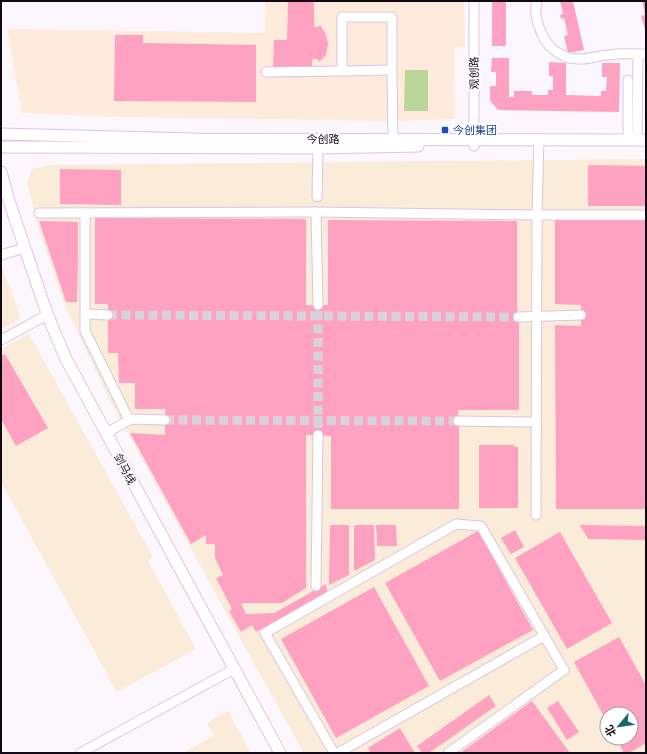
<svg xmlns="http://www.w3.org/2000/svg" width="647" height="754" font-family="'Public Sans','Noto Sans SC',sans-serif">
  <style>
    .commercial { fill: #feebdb }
    .industrial { fill: #fbecd9; fill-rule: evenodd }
    .garden { fill: #bad698 }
    .building { fill: #ffa1c1 }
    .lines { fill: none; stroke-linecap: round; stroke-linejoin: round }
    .minor-tunnel { stroke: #d8d3da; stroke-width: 9; stroke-dasharray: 9 4.5; stroke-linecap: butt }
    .minor-casing { stroke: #dac5e2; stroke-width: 11 }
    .major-casing { stroke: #dac5e2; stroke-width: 13 }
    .minor { stroke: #fff; stroke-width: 9 }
    .major { stroke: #fff; stroke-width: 11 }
    .transit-dot { fill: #1a4fb4; stroke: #fff; stroke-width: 1.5 }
    .labels { text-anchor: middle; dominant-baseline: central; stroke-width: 4; stroke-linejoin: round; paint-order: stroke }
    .street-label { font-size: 11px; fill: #100913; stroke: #fff }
    .transit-label { font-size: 11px; fill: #164399; stroke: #fff; text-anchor: start }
  </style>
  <rect width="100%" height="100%" fill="#fbf7fd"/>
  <!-- commercial -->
  <path class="commercial" d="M265 1H464L465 47 454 48 455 119 392 121 117 117 22 113 7 29 265 33Z"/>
  <!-- industrial -->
  <g class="industrial">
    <path d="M646 159V753H304L241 640 109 399 64 304 38 228 27 182 32 169 50 165ZM607 714H631V738H607Z"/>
    <path d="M1 263 3 270 17 307 20 319 1 330Z"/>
    <path d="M29 334 153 557 148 561 196 649 117 692 1 482V349Z"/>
    <path d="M228 711 251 753H183L214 736 207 723Z"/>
  </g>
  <!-- garden -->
  <path class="garden" d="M405 70H428V111H404Z"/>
  <!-- building -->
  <g class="building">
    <path d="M288 1H314V27H318L320 25 326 35 328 44 326 55 319 62 318 59H312V68L273 67 274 40H287Z"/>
    <rect x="492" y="1" width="14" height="45"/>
    <path d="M560 1H573L584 50 568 53 564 36 568 35 564 18 561 19 560 15 563 14Z"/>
    <path d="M642 1H646V34L641 16 645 15Z"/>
    <path d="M115 35H143V43L256 45V102L114 101Z"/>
    <path d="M492 58H509V97H514V91H532V95H548V90H553V76H549V62L566 63V95L601 96V91H606L607 77H602V63H620L619 112 498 110 490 101V86H496V72H491Z"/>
    <path d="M588 165 646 166V206H588Z"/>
    <path d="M60 169 121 170V205L60 204Z"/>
    <path d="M95 218 306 219V305H328V220L517 221V306L519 325V410H458L459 431V509H331V436L306 435V588L282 603H241L246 614 274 613 326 584 327 592 256 632 252 625 241 632 229 611 232 609 216 578 223 575 215 558V544H206V535L191 544 130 433 165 435V409H135V383H119L118 353H108V304H95Z"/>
    <path d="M555 220H646V509H556L555 325 581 326V305L555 304Z"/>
    <path d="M39 221 78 222V258L77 302H66Z"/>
    <path d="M5 354 48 428 16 446 1 419V356Z"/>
    <path d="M479 445H514V447H518V508H479Z"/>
    <path d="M330 525H349V575L329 585Z"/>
    <path d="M354 525H374L375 560 354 571Z"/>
    <path d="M376 525H396L397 546H377Z"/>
    <path d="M580 525 646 526V540L588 539Z"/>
    <path d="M515 530 524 547 511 554 501 538Z"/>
    <path d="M478 531 533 630 440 681 385 583Z"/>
    <path d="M560 532 612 623 567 649 515 558Z"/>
    <path d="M374 587 429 686 336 738 281 639Z"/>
    <path d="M619 637 646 685V743L629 753H624L616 738H631V714H607V722L574 662Z"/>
    <path d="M489 695 496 706 429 753H422L417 746Z"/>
    <path d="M532 701 570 753H460Z"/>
    <path d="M558 701 579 732 567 740 547 708Z"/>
    <path d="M400 728 415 753H371L368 748Z"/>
  </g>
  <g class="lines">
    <!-- minor-tunnel -->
    <g class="minor-tunnel">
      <path d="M318 311V435"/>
      <path d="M108 315 518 317"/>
      <path d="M165 420 458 421"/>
    </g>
    <!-- minor casing -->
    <g class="minor-casing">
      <g id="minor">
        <path d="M474 1V146"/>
        <path d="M537 1C534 12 537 24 542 34 548 49 564 60 581 59 590 59 600 55 609 55 621 53 634 54 646 54"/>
        <path d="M392 70 342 71V17H392V70L393 139"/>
        <path d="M266 72 342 71"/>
        <path d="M628 80V139"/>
        <path d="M637 140 638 54"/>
        <path d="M317 197 318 148"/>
        <path d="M316 212 318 305"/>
        <path d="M39 213 316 212 537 215H646"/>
        <path d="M85 213V331L129 420"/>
        <path d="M1 255 25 248"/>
        <path d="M85 314 108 315"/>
        <path d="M518 317 581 315"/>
        <path d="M1 340 47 315"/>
        <path d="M458 421 536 422"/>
        <path d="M106 433 131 419 165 420"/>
        <path d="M536 515 537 215 539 139"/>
        <path d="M316 586 318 435"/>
        <path d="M80 753 234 669"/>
        <path d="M334 753 265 633 456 524 481 526 564 670 448 753"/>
        <path d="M338 753 544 636"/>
      </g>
    </g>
    <!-- major casing -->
    <g class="major-casing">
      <g id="major">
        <path d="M1 134 194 139 646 140"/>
        <path d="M1 147 318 148 418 146"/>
        <path d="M1 172 9 201 43 302 52 326 66 359 280 753"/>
      </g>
    </g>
    <!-- minor -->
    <use href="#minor" class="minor"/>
    <!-- major -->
    <use href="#major" class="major"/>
  </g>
  <!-- markers -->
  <rect class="transit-dot" x="441" y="126" width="8" height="8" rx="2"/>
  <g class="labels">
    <!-- street labels -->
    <g class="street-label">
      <text transform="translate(474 73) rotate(-91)">观创路</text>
      <text x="323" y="139">今创路</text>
      <text transform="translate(125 469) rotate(62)">剑马线</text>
    </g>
    <!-- transit labels -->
    <g class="transit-label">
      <text x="453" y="130">今创集团</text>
    </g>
  </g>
  <!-- border -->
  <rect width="647" height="754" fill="none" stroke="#100913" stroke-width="4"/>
  <!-- north arrow -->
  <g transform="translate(619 726) rotate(241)"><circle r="19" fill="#ffffff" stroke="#9f9da1"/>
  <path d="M0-3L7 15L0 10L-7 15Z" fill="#176669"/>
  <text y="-6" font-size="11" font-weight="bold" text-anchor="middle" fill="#100913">北</text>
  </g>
</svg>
